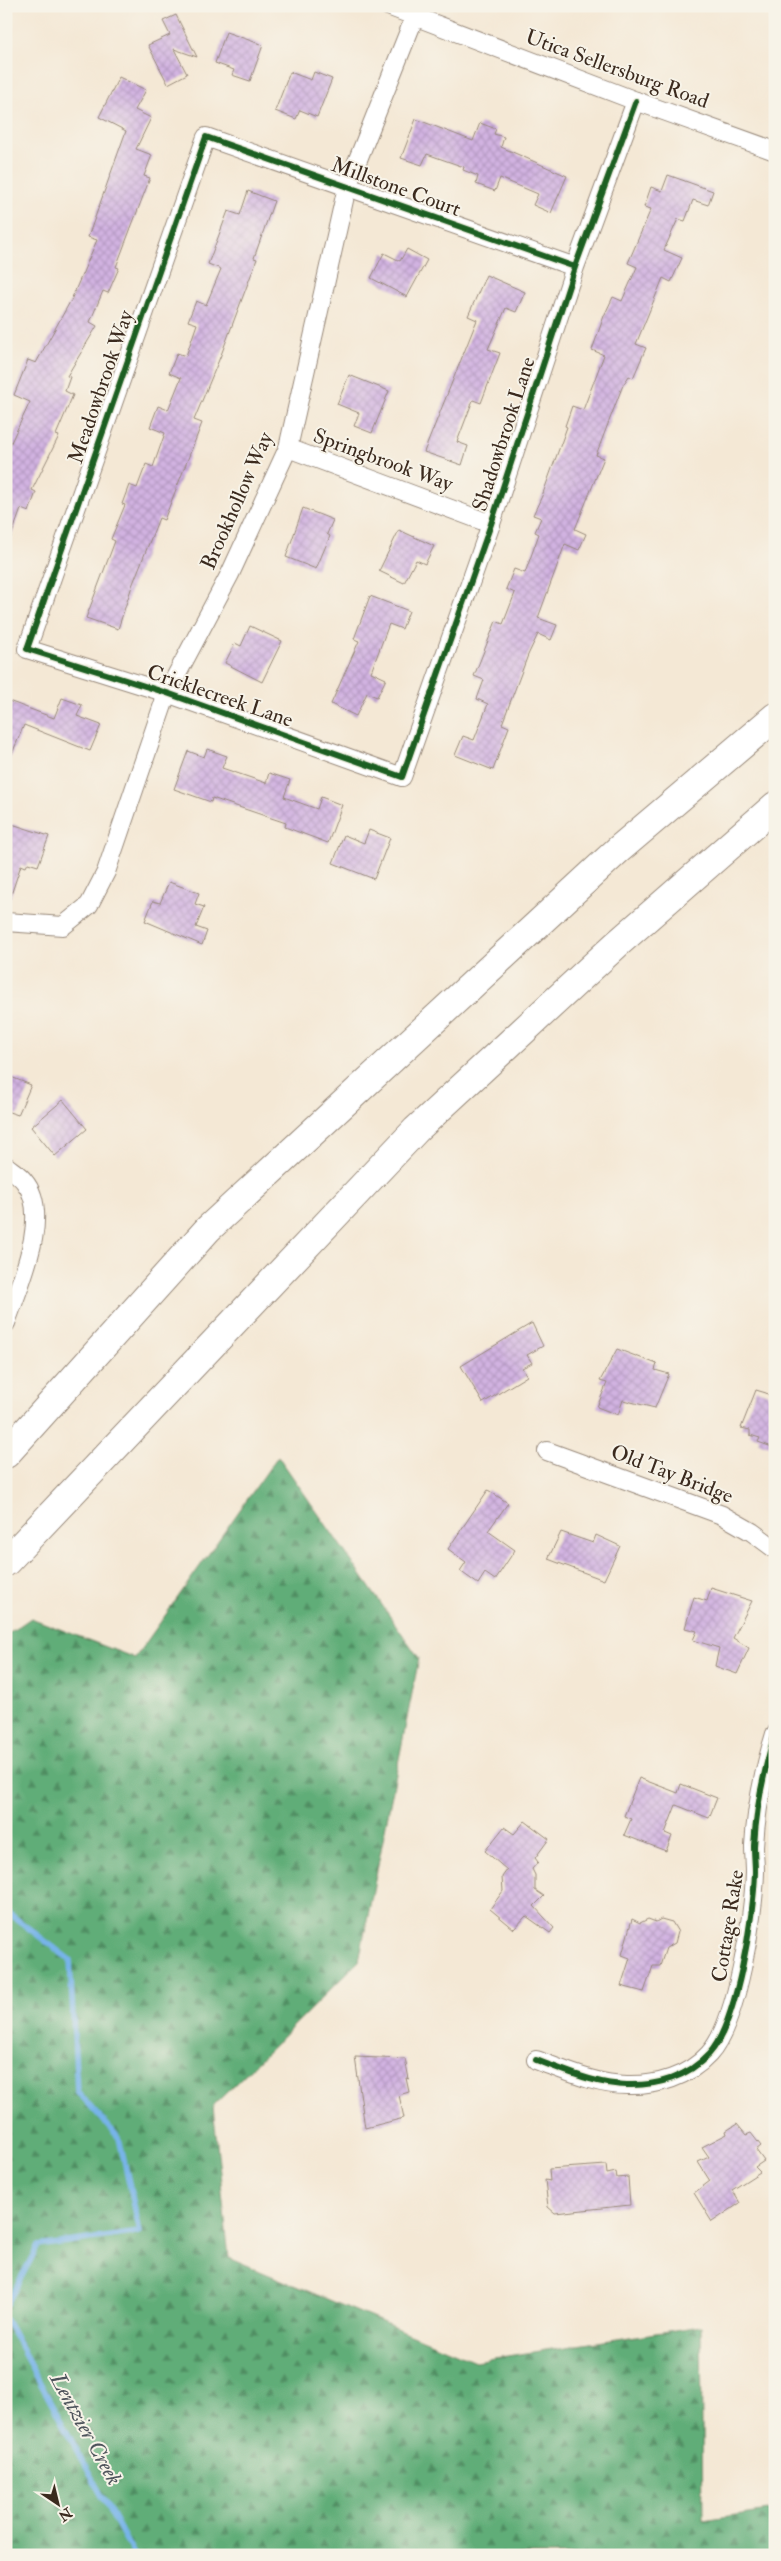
<svg xmlns="http://www.w3.org/2000/svg" width="781" height="2561" font-family="'IM FELL Double Pica',serif">
  <style>
    .forest { fill: url(#forest-firs); stroke: #4e6c4b }
    .lines { fill: none; stroke-linecap: round; stroke-linejoin: round }
    .stream { stroke: #77b4e9; stroke-width: 5.5 }
    .building { fill: url(#building-cross-hatch) }
    .street-casing { stroke: #98897a; stroke-width: 20 }
    .highway-casing { stroke: #98897a; stroke-width: 30 }
    .street { stroke: #fff; stroke-width: 18 }
    .highway { stroke: #fff; stroke-width: 28 }
    .cycleway-casing { stroke: #f7f3e8; stroke-width: 9 }
    .cycleway { stroke: #1b5e20; stroke-width: 6 }
    .labels { text-anchor: middle; dominant-baseline: central; stroke-width: 4; stroke-linejoin: round; paint-order: stroke }
    .street-label { font-size: 21px; fill: #3b2a1e; stroke: #f7f3e8 }
    .water-label { font-size: 22px; font-style: italic; fill: #4d535b; stroke: #f7f3e8 }
  </style>
  <defs>
    <pattern id="forest-firs" width="22" height="20" patternUnits="userSpaceOnUse" patternTransform="scale(1.25)"><rect width="22" height="20" fill="#60ad78"/><path d="M5 1l3.5 6h-7zM16 11l3.5 6h-7z" fill="#508d62"/></pattern>
    <pattern id="building-cross-hatch" width="8" height="8" patternUnits="userSpaceOnUse" patternTransform="scale(1.25)"><rect width="8" height="8" fill="#d1b2e1"/><path d="M0 0l8 8M0 8l8-8" fill="none" stroke="#b499c1"/></pattern>
  </defs>
  <rect width="100%" height="100%" fill="#f7f3e8"/>
  <filter id="ink" filterUnits="userSpaceOnUse"><feTurbulence type="fractalNoise" baseFrequency=".02" numOctaves="2"/><feDisplacementMap in="SourceGraphic" scale="10" xChannelSelector="R" yChannelSelector="G"/><feConvolveMatrix kernelMatrix="1 2 1 2 8 2 1 2 1" color-interpolation-filters="sRGB"/></filter>
  <filter id="wash" filterUnits="userSpaceOnUse"><feTurbulence type="fractalNoise" baseFrequency=".0096" numOctaves="4" result="noise"/><feDisplacementMap in="SourceGraphic" scale="20" xChannelSelector="R" yChannelSelector="G"/><feGaussianBlur stdDeviation="1.12" result="paint"/><feColorMatrix in="noise" values="0 0 0 0 0 0 0 0 0 0 0 0 0 0 0 0 0 1.4 0 .05"/><feComposite in="paint" operator="in"/></filter>
  <g filter="url(#wash)">
    <rect width="100%" height="100%" fill="#f4e8d5"/>
    <!-- forest -->
    <path class="forest" d="M278 1456 419 1658 359 1961 213 2106 229 2258 475 2361 701 2326 703 2520 775 2509V2555H6V1635L31 1618 135 1658Z"/>
    <g class="lines">
      <!-- stream -->
      <g class="stream">
        <path d="M6 1911 70 1960 77 2091 119 2138 140 2232 38 2246 6 2306"/>
        <path d="M6 2320 134 2555"/>
      </g>
    </g>
    <g id="blocks">
      <!-- building -->
      <g class="building">
        <path d="M176 15 197 57 174 49 187 74 168 84 148 45 170 35 163 21Z"/>
        <path d="M226 32 263 45 250 81 232 75 234 70 215 63Z"/>
        <path d="M290 72 311 80 314 72 332 79 317 117 300 110 296 119 275 111Z"/>
        <path d="M119 77 146 90 135 110 151 118 136 149 152 155 144 176 150 178 116 267 119 268 108 293 103 291 90 322 97 326 67 376 70 377 65 391 73 395 56 435 59 436 32 490 36 492 29 512 21 509 8 545H6V453L30 402 14 395 28 360 36 363 71 300 97 240 88 237 126 131 99 117Z"/>
        <path d="M416 119 473 141 480 123 496 129 494 134 504 137 501 147 567 176 551 213 533 205 538 194 500 178 495 191 476 184 478 176 463 170 464 167 427 154 422 165 401 158Z"/>
        <path d="M668 175 713 191 708 205 693 200 685 221 678 219 664 250 682 258 671 282 663 278 636 344 646 348 633 378 629 376 623 385 596 455 604 458 575 529 586 534 579 550 565 544 538 618 557 625 551 640 538 634 528 655 502 724 509 727 493 770 455 755 463 736 474 740 488 704 477 699 484 680 474 676 496 621 503 624 515 593 506 589 514 569 525 573 539 534 535 532 541 518 533 515 542 496 567 427 565 426 572 406 583 410 604 355 592 350 604 316 613 297 622 301 637 267 628 263 651 209 644 207 651 187 662 191Z"/>
        <path d="M248 191 274 201 254 258 257 259 221 355 194 420 202 423 164 520 159 518 132 586 118 629 86 618 115 541 111 539 125 505 122 504 129 485 137 488 146 464 153 467 165 433 150 427 158 406 168 410 181 378 169 373 177 353 186 356 197 324 188 321 196 301 206 305 221 269 208 264 228 211 240 215Z"/>
        <path d="M407 249 427 260 407 297 371 278 384 253 400 261Z"/>
        <path d="M486 275 525 292 516 312 506 308 488 349 500 353 481 403 473 400 457 442 468 446 462 465 424 452 477 320 468 316Z"/>
        <path d="M349 375 389 391 372 433 354 426 359 413 337 404Z"/>
        <path d="M303 508 333 520 327 534 330 536 316 569 286 557Z"/>
        <path d="M399 530 434 546 425 564 416 560 404 583 379 571Z"/>
        <path d="M370 596 409 611 402 629 389 624 371 672 386 679 377 697 367 693 356 716 331 704 359 641 354 639Z"/>
        <path d="M250 626 282 641 262 682 225 663 235 643 241 646Z"/>
        <path d="M62 698 82 705 77 716 101 725 90 751 24 725 6 768V700L54 718Z"/>
        <path d="M207 749 227 756 222 768 266 783 269 773 290 780 284 797 317 809 321 797 342 805 328 843 285 827 286 823 212 798 211 802 174 789 188 751 204 757Z"/>
        <path d="M12 824 49 836 38 866 28 863 26 867 21 865 9 901H6V842Z"/>
        <path d="M369 830 390 838 374 879 333 863 344 835 364 843Z"/>
        <path d="M169 882 199 893 195 904 204 907 196 927 207 931 202 945 145 921 153 901 160 903Z"/>
        <path d="M6 1075 31 1085 18 1115 6 1111Z"/>
        <path d="M63 1100 87 1129 55 1156 31 1127Z"/>
        <path d="M532 1323 543 1346 527 1355 532 1363 522 1368 527 1376 483 1403 461 1366Z"/>
        <path d="M617 1349 657 1364 655 1370 669 1374 655 1408 623 1400 618 1415 597 1407 607 1383 600 1381Z"/>
        <path d="M756 1390 766 1393 775 1400V1448L758 1442 760 1438 750 1435V1430L741 1428Z"/>
        <path d="M488 1490 508 1503 488 1531 515 1550 495 1580 485 1573 478 1584 460 1571 466 1562 448 1549Z"/>
        <path d="M561 1532 593 1543 596 1535 620 1546 604 1580 548 1559Z"/>
        <path d="M711 1588 752 1601 733 1638 749 1648 737 1674 715 1666 719 1648 693 1640 697 1631 685 1628 694 1597 707 1601Z"/>
        <path d="M639 1778 678 1793 681 1784 717 1798 709 1818 676 1805 665 1833 672 1836 666 1851 624 1835 631 1819 624 1816Z"/>
        <path d="M525 1821 549 1839 535 1858 538 1862 532 1869 535 1875V1890L544 1896 534 1906 554 1928 550 1933 526 1916 514 1929 490 1909 503 1891 502 1877 507 1870 485 1851 504 1827 514 1834Z"/>
        <path d="M632 1919 640 1923 648 1919 656 1922 661 1919 672 1922 678 1932 675 1943 666 1948 660 1966H653L644 1992 621 1986 630 1958 622 1955Z"/>
        <path d="M355 2057 405 2059 409 2079 406 2078 409 2092 399 2095 404 2118 365 2128Z"/>
        <path d="M737 2124 746 2135 751 2133 761 2146 756 2150 764 2161 755 2167 760 2172 732 2190 740 2203 712 2222 694 2193 710 2181 698 2162 709 2157 702 2147 727 2134 726 2131Z"/>
        <path d="M606 2165 607 2174 616 2172 617 2178 628 2177 630 2205 555 2213 548 2207 545 2180 550 2181 549 2169Z"/>
      </g>
    </g>
  </g>
  <g filter="url(#ink)">
    <use href="#blocks" fill-opacity="0" stroke="#98897a" stroke-width="1"/>
    <g class="lines">
      <!-- street casing -->
      <g class="street-casing">
        <g id="street">
          <path d="M388 6 636 101 775 151"/>
          <path d="M575 267 206 137 27 649 167 693 402 777 491 524 575 267 636 101"/>
          <path d="M288 448 491 524"/>
          <path d="M6 922 63 926 89 905 106 872 167 693 230 574 288 448 347 187 415 16"/>
          <path d="M6 1166C12 1171 20 1175 24 1181 53 1215 18 1287 6 1323"/>
          <path d="M547 1451 722 1515 752 1532 775 1549"/>
          <path d="M536 2060C564 2070 596 2085 627 2085 657 2086 688 2077 709 2054 737 2024 754 1914 755 1872 755 1863 754 1855 754 1846 756 1808 764 1770 775 1734"/>
        </g>
      </g>
      <!-- highway casing -->
      <g class="highway-casing">
        <g id="highway">
          <path d="M6 1454 208 1229 618 850 775 717"/>
          <path d="M6 1562 416 1130 616 945 775 806"/>
        </g>
      </g>
      <!-- street -->
      <use href="#street" class="street"/>
      <!-- highway -->
      <use href="#highway" class="highway"/>
      <!-- cycleway casing -->
      <g class="cycleway-casing">
        <g id="cycleway">
          <path d="M575 267 206 137 27 649 167 693 402 777 491 524 575 267 636 101"/>
          <path d="M536 2060C564 2070 596 2085 627 2085 657 2086 688 2077 709 2054 737 2024 754 1914 755 1872 755 1863 754 1855 754 1846 756 1808 764 1770 775 1734"/>
        </g>
      </g>
      <!-- cycleway -->
      <use href="#cycleway" class="cycleway"/>
    </g>
  </g>
  <g class="labels">
    <!-- street labels -->
    <g class="street-label">
      <text transform="translate(617 69) rotate(20)">Utica Sellersburg Road</text>
      <text transform="translate(396 187) rotate(20)">Millstone Court</text>
      <text transform="translate(101 387) rotate(-71)">Meadowbrook Way</text>
      <text transform="translate(504 434) rotate(-72)">Shadowbrook Lane</text>
      <text transform="translate(383 460) rotate(20)">Springbrook Way</text>
      <text transform="translate(237 501) rotate(-66)">Brookhollow Way</text>
      <text transform="translate(220 696) rotate(19)">Cricklecreek Lane</text>
      <text transform="translate(672 1474) rotate(21)">Old Tay Bridge</text>
      <text transform="translate(728 1926) rotate(-81)">Cottage Rake</text>
    </g>
    <!-- water labels -->
    <g class="water-label">
      <text transform="translate(86 2429) rotate(61)">Lentzier Creek</text>
    </g>
  </g>
  <!-- margin -->
  <rect width="781" height="2561" fill="none" stroke="#f7f3e8" stroke-width="25"/>
  <!-- north arrow -->
  <g transform="translate(58 2504) rotate(145)" stroke="#f7f3e8" stroke-width="4" paint-order="stroke">
  <path d="M0-4L9 19L0 12L-9 19Z" fill="#3b2a1e"/>
  <text y="-8" font-size="14" font-weight="bold" text-anchor="middle" fill="#3b2a1e">N</text>
  </g>
</svg>
